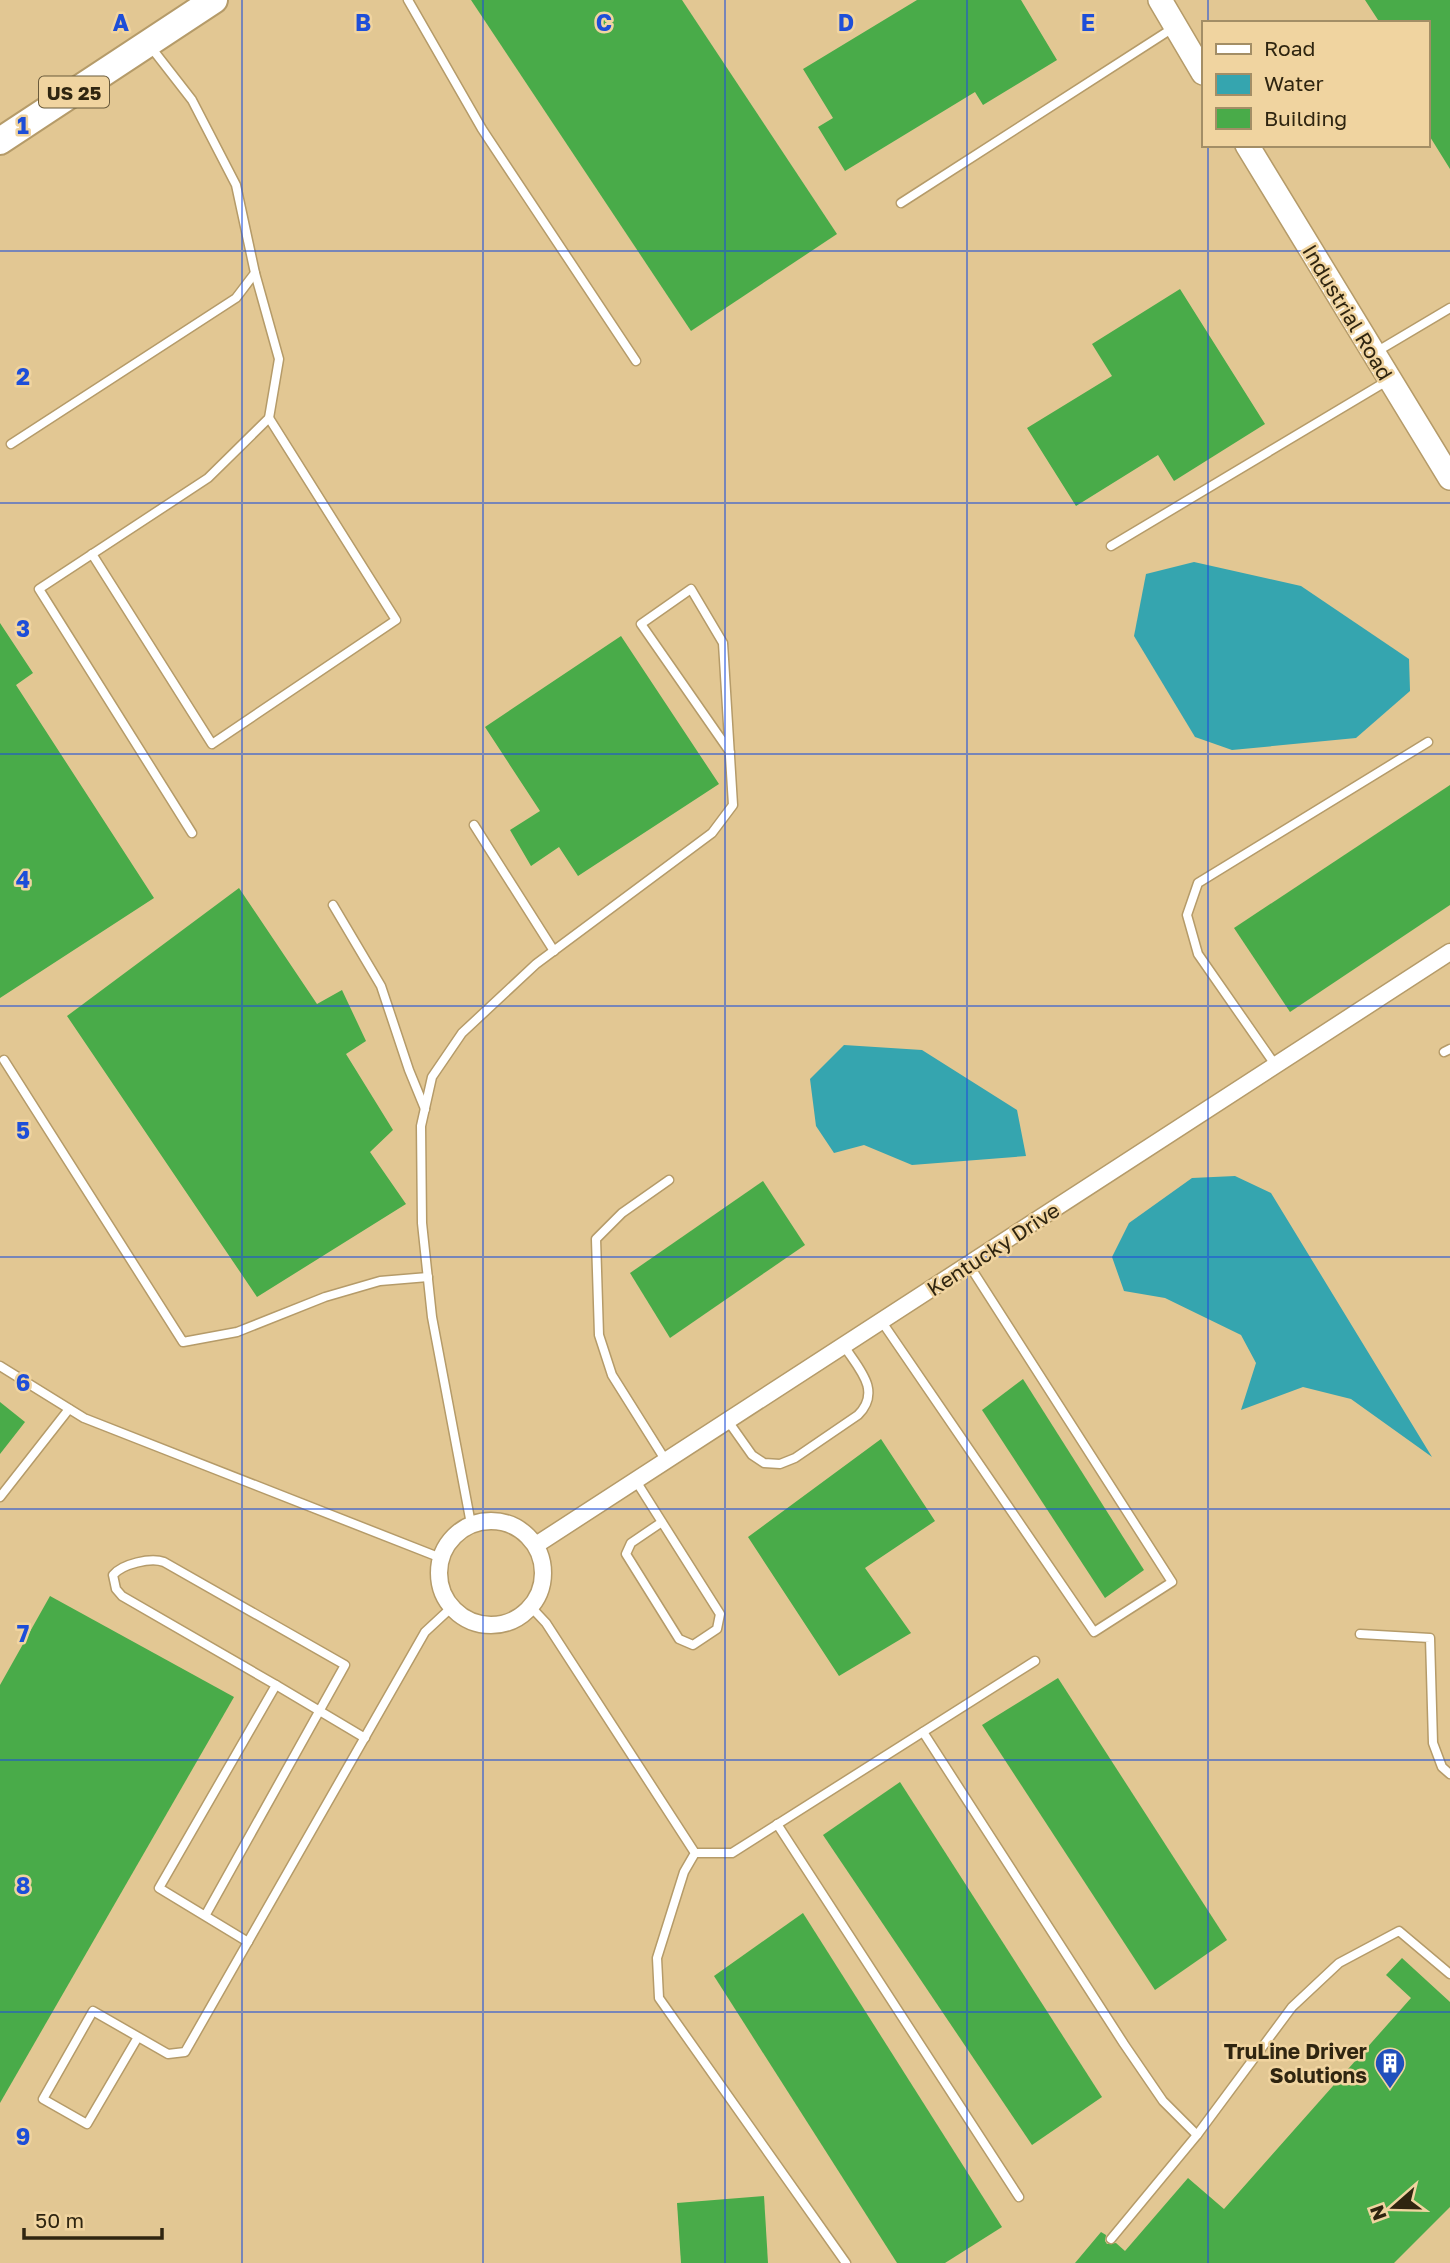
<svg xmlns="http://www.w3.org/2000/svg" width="1450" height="2263" font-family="'Golos Text',sans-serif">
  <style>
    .water { fill: #35a5af }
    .building { fill: #49ab49 }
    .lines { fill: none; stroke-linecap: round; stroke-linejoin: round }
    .lane-casing { stroke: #b59b69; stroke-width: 11 }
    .street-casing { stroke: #b59b69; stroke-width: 19 }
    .secondary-casing { stroke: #b59b69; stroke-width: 26 }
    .primary-casing { stroke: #b59b69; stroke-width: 30 }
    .lane { stroke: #fff; stroke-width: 8 }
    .street { stroke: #fff; stroke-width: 16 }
    .secondary { stroke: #fff; stroke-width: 23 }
    .primary { stroke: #fff; stroke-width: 26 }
    .grid { fill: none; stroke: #1d4ed8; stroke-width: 2; stroke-opacity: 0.55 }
    .labels { text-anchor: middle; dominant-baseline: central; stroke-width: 5; stroke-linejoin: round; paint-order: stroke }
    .shield { fill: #f0d4a0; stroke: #695a3b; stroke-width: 2 }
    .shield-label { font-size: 19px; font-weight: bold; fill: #2f2510 }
    .street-label { font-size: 21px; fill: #2f2510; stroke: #f0d4a0 }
    .poi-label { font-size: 21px; font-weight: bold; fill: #2f2510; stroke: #f0d4a0; text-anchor: end }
    .grid-label { font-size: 23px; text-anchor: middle; font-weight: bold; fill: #1d4ed8; stroke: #f0d4a0; stroke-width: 5; stroke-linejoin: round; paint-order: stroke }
  </style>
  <rect width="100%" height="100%" fill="#e2c793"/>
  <!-- water -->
  <g class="water">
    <path d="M1194 562 1301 586 1409 659 1410 691 1356 738 1232 750 1195 737 1134 636 1146 574Z"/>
    <path d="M844 1045 922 1050 1017 1110 1026 1156 912 1165 864 1145 834 1153 816 1126 810 1079Z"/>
    <path d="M1235 1176 1271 1193 1432 1457 1351 1399 1303 1387 1241 1410 1256 1363 1241 1335 1165 1298 1124 1291 1112 1257 1129 1223 1192 1178Z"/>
  </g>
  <!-- building -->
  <g class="building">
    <path d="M471 0H682L837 234 691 331Z"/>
    <path d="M917 0H1021L1057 60 983 105 975 92 845 171 818 127 833 118 803 69Z"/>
    <path d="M1365 0H1450V169L1427 132V23H1380Z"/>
    <path d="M1180 289 1265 424 1174 481 1158 455 1076 506 1027 428 1112 376 1092 344Z"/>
    <path d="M0 623 33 673 16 685 154 898 0 998Z"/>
    <path d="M621 636 719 784 578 876 559 847 531 866 510 830 540 811 485 727Z"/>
    <path d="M1450 785V905L1290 1012 1234 928Z"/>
    <path d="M239 888 317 1004 342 990 366 1041 346 1054 393 1130 370 1152 406 1204 257 1297 67 1016Z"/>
    <path d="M763 1181 805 1245 670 1338 630 1273Z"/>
    <path d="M1023 1379 1144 1570 1105 1598 982 1410Z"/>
    <path d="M0 1402 25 1422 0 1454Z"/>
    <path d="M881 1439 935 1521 865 1568 911 1633 839 1676 748 1537Z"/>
    <path d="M50 1596 234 1697 0 2103V1685Z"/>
    <path d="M1058 1678 1227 1940 1155 1990 982 1725Z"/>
    <path d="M900 1782 1102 2097 1032 2145 823 1835Z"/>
    <path d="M803 1913 1002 2227 945 2263H897L714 1976Z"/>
    <path d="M1402 1958 1450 2002V2207L1394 2263H1075L1101 2232 1106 2235 1105 2241 1107 2244 1116 2243 1125 2251 1188 2178 1224 2209 1411 1998 1386 1975Z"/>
    <path d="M764 2196 768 2263H681L677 2203Z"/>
  </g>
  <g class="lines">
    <!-- lane casing -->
    <g class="lane-casing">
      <g id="lane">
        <path d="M408 0 482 129 636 361"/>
        <path d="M901 203 1173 28"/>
        <path d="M1376 352 1450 308"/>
        <path d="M11 444 236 298 255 273 236 185 192 100 150 46"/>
        <path d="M1111 546 1387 381"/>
        <path d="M92 554 212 744 396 620 269 418"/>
        <path d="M474 825 554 951"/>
        <path d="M192 833 39 589 208 478 269 418 279 359 255 273"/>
        <path d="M333 905 381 986 409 1070 425 1109"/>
        <path d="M1444 1052 1450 1049"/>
        <path d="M4 1060 183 1342 237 1332 325 1297 380 1281 428 1277"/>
        <path d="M1276 1066 1198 954 1187 915 1198 883 1428 742"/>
        <path d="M882 1322 1094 1632 1172 1582 969 1265"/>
        <path d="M0 1366 84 1418 441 1558"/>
        <path d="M728 1421 752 1455 764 1463 780 1464 795 1458 858 1415C882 1391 859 1369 844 1346"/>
        <path d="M666 1461 612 1375 599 1335 596 1239 622 1213 669 1180"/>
        <path d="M636 1481 720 1614 717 1629 693 1645 679 1639 626 1554 631 1543 662 1522"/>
        <path d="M0 1497 69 1409"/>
        <path d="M471 1524 432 1317 422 1223 421 1126 432 1077 462 1033 536 964 712 833 733 805 723 643 691 589 641 624 730 752"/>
        <path d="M531 1607 546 1623 695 1853 684 1872 657 1958 659 1998 846 2263"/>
        <path d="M1360 1634 1430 1638 1433 1743 1442 1767 1450 1774"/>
        <path d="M276 1685 365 1738"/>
        <path d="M923 1732 1124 2044 1163 2101 1197 2135"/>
        <path d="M777 1824 1019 2197"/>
        <path d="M695 1853H732L1035 1661"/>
        <path d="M205 1916 345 1665 164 1562C151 1557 122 1564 113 1575L116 1589 122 1596 276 1685 159 1888 248 1942"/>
        <path d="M138 2037 87 2124 43 2099 93 2011 168 2054 185 2052 425 1632 452 1607"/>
        <path d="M1111 2239 1197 2135 1292 2007 1339 1963 1399 1931 1450 1974"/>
      </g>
    </g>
    <!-- street casing -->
    <g class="street-casing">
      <g id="street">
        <circle cx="491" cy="1573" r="52"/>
        <path d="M536 1545 1450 952"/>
      </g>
    </g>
    <!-- secondary casing -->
    <g class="secondary-casing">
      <g id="secondary">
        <path d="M1160 0 1203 73"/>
        <path d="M1247 145 1450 478"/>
      </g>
    </g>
    <!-- primary casing -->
    <g class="primary-casing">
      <path id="primary" d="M0 141 214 0"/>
    </g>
    <!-- lane -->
    <use href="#lane" class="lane"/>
    <!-- street -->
    <use href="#street" class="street"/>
    <!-- secondary -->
    <use href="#secondary" class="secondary"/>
    <!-- primary -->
    <use href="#primary" class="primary"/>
  </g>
  <!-- grid -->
  <path class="grid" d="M242 0V2263M483 0V2263M725 0V2263M967 0V2263M1208 0V23M1208 145V2263M0 251H1450M0 503H1450M0 754H1450M0 1006H1450M0 1257H1450M0 1509H1450M0 1760H1450M0 2012H1450"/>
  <!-- icons -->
  <defs>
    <g id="building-pin" transform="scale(1.575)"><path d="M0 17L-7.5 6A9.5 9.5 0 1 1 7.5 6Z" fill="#204fbc" stroke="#f0d4a0"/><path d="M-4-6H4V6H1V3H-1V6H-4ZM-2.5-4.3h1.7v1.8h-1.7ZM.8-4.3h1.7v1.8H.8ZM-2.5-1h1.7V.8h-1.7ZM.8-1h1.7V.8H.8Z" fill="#fff"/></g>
  </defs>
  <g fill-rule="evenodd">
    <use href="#building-pin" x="1390" y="2063"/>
  </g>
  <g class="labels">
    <!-- shield labels -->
    <rect class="shield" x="39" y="76.5" width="70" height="31" rx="5"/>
    <g class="shield-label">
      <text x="74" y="92">US 25</text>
    </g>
    <!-- street labels -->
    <g class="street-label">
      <text transform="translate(1348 312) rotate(59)">Industrial Road</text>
      <text transform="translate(993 1249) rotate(-33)">Kentucky Drive</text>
    </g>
    <!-- poi labels -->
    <g class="poi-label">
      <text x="1367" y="2051">TruLine Driver<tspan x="1367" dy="24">Solutions</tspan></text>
    </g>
  </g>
  <g class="grid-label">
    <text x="121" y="31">A</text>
    <text x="363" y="31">B</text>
    <text x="604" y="31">C</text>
    <text x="846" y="31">D</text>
    <text x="1088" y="31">E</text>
    <text x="23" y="134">1</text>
    <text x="23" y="385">2</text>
    <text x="23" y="637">3</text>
    <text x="23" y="888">4</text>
    <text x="23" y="1139">5</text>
    <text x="23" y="1391">6</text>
    <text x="23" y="1642">7</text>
    <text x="23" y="1894">8</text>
    <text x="23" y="2145">9</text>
  </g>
  <!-- legend -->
  <rect x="1202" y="21" width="228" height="126" fill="#f0d4a0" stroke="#a38e66" stroke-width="2"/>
  <rect x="1216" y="44" width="35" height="10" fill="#ffffff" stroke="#a38e66" stroke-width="2"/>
  <text x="1264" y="56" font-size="21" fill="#2f2510">Road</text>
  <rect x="1216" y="74" width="35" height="21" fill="#35a5af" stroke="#a38e66" stroke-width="2"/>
  <text x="1264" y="91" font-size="21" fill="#2f2510">Water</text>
  <rect x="1216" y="108" width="35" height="21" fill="#49ab49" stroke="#a38e66" stroke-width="2"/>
  <text x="1264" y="126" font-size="21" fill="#2f2510">Building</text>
  <!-- north arrow -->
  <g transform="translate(1394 2207) rotate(250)" stroke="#f0d4a0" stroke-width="5" paint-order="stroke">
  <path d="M0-5L12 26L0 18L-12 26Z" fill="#2f2510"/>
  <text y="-10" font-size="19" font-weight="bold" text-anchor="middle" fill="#2f2510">N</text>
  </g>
  <!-- scale -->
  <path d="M24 2228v10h138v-10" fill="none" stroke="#2f2510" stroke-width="3.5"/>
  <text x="35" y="2228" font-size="21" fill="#2f2510" stroke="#f0d4a0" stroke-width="5" paint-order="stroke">50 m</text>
</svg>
